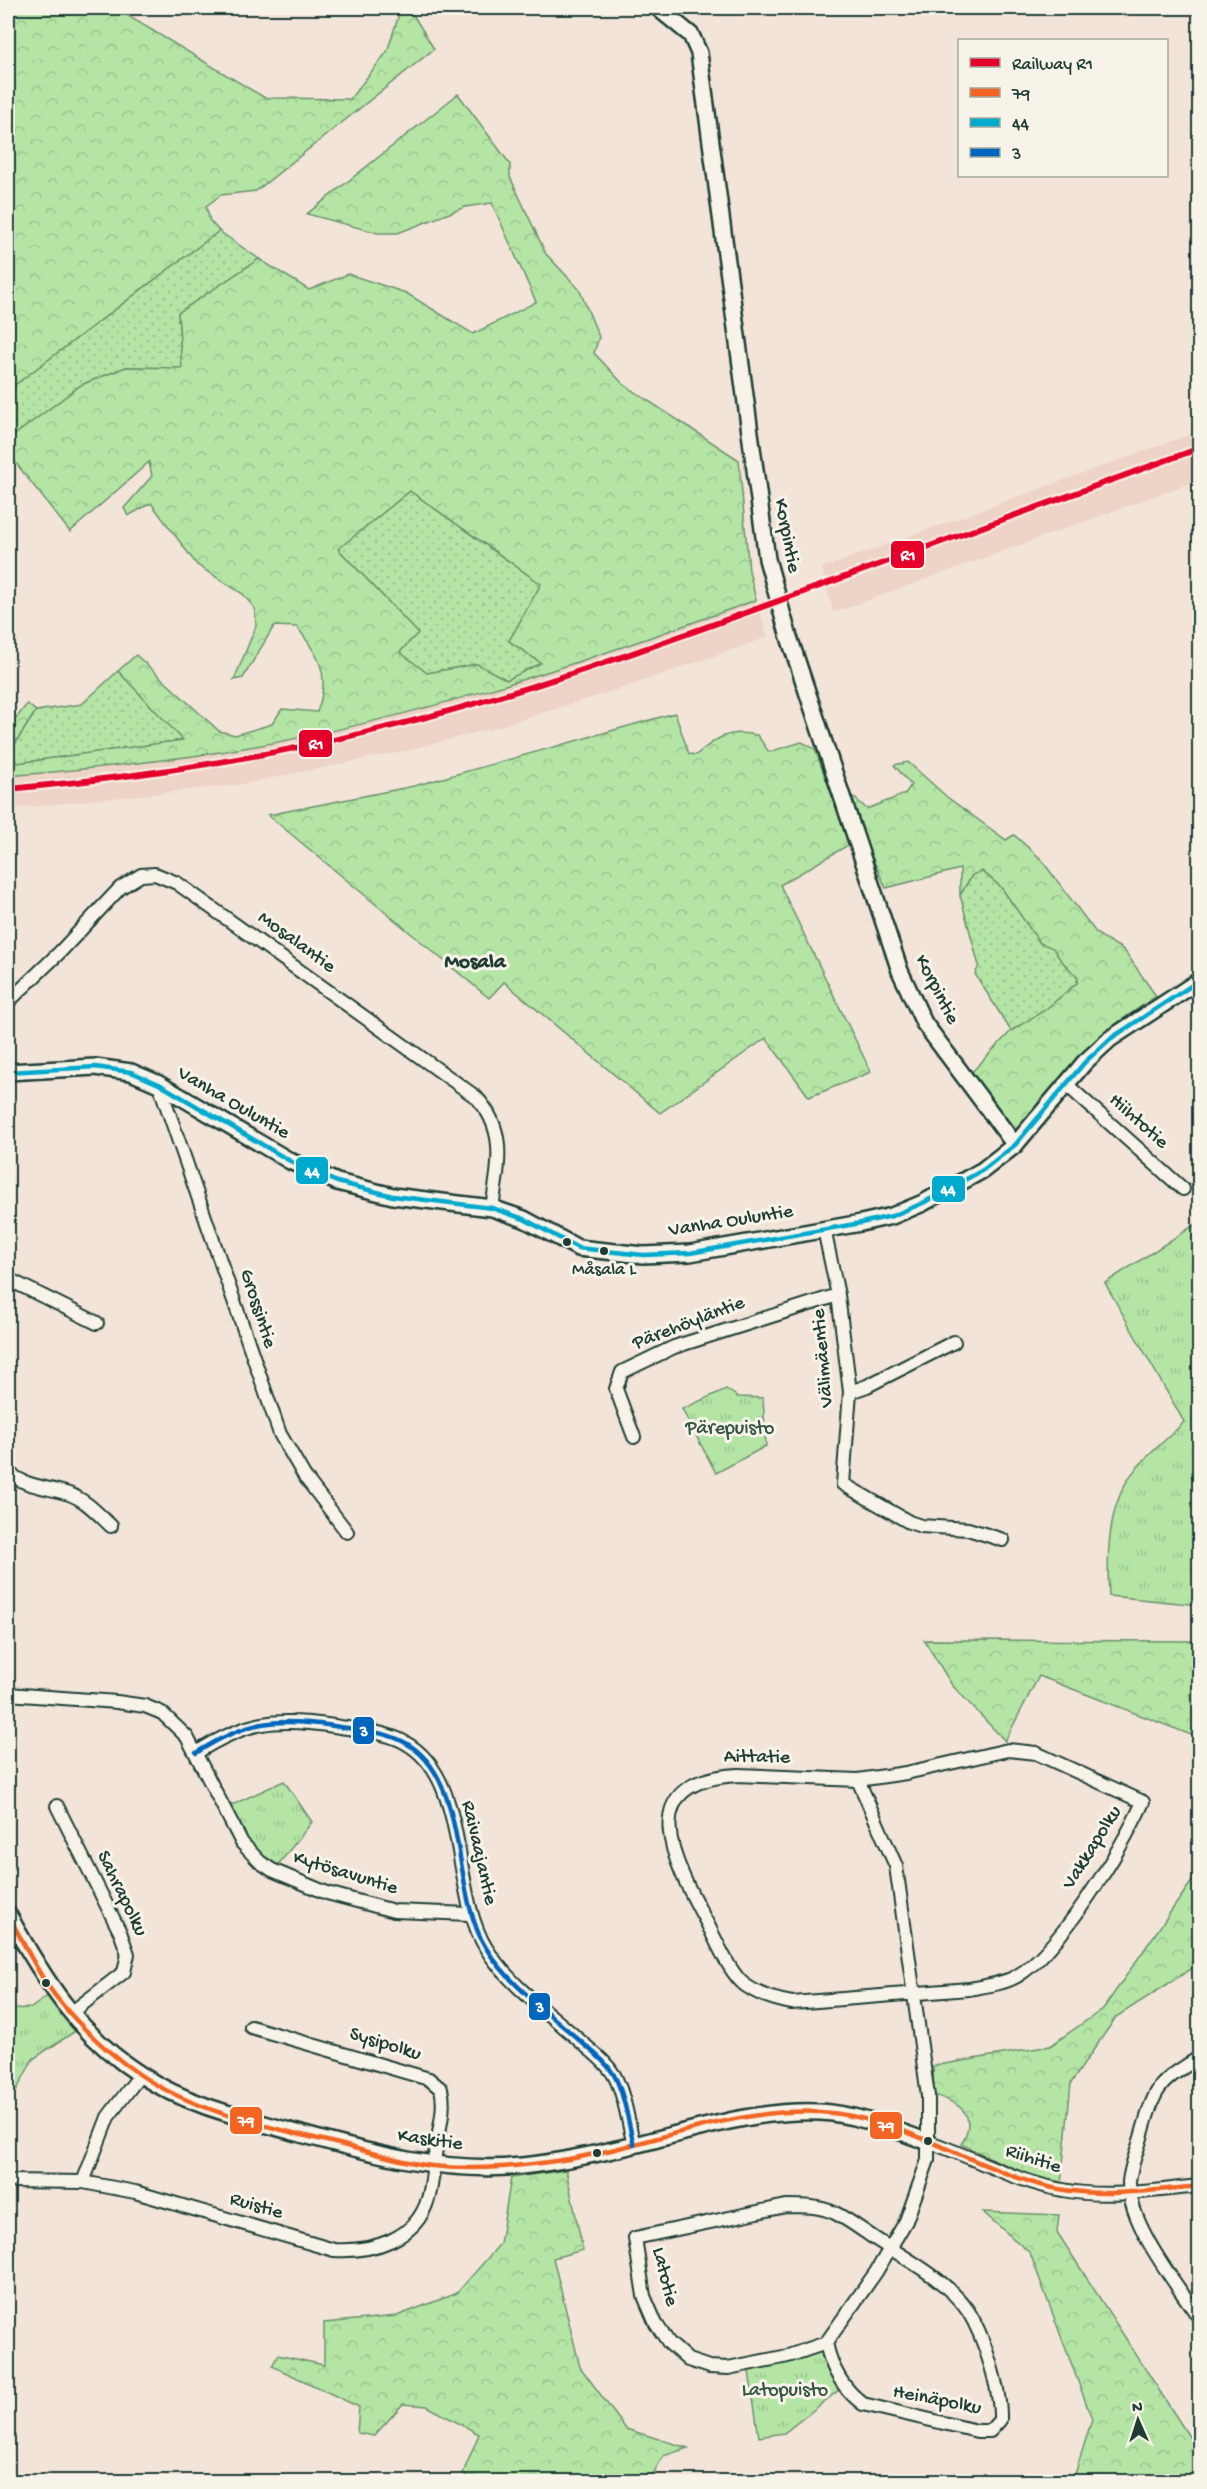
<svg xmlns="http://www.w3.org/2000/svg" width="1207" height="2489" font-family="'Gochi Hand',sans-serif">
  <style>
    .built { fill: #eed3c7 }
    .grass { fill: url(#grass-dots); stroke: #6a916c; stroke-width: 1.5 }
    .forest { fill: url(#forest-crowns); stroke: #6a916c; stroke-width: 1.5; fill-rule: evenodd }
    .park { fill: url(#park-tufts); stroke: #6a916c; stroke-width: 1.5 }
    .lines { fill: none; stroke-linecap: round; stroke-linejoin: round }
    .minor-casing { stroke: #1f3d34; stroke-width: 16 }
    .tertiary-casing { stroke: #1f3d34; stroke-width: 20 }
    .minor { stroke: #f7f3e8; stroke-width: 12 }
    .tertiary { stroke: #f7f3e8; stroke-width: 15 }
    .bus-1-casing { stroke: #f7f3e8; stroke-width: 9 }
    .bus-2-casing { stroke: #f7f3e8; stroke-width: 9 }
    .bus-3-casing { stroke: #f7f3e8; stroke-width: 9 }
    .bus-1 { stroke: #f26522; stroke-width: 4.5 }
    .bus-2 { stroke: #00a9ce; stroke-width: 4.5 }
    .bus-3 { stroke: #0065bd; stroke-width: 4.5 }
    .rail-1-casing { stroke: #f7f3e8; stroke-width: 10 }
    .rail-1 { stroke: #e4002b; stroke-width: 6 }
    .bus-dot { fill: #1f3d34; stroke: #f7f3e8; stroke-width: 2 }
    .labels { text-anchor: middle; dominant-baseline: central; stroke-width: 6; stroke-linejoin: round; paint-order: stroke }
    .bus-label { font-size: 18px; fill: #1f3d34; stroke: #f7f3e8 }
    .street-label { font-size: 20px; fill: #1f3d34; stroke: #f7f3e8 }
    .park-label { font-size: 20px; fill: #355645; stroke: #f7f3e8 }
    .neighbourhood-label { font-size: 21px; font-weight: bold; fill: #1f3d34; stroke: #f7f3e8 }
    .line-badge { stroke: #f7f3e8; stroke-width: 2 }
    .badge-label { font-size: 16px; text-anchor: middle; font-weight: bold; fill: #fff }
  </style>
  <defs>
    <pattern id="grass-dots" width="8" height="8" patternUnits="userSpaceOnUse" patternTransform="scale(1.5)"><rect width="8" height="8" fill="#b4e5a5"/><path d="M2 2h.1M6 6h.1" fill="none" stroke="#9ac58f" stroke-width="1.8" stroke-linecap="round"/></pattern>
    <pattern id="forest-crowns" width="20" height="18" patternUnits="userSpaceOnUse" patternTransform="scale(1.5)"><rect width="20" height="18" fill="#b4e5a5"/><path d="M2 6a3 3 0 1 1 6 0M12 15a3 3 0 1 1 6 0" fill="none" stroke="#9ac58f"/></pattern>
    <pattern id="park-tufts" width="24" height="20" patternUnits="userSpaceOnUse" patternTransform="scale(1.5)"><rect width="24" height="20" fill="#b4e5a5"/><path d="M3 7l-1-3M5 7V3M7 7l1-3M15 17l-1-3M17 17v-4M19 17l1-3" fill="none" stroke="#9ac58f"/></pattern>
  </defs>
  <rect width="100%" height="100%" fill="#f3e4d9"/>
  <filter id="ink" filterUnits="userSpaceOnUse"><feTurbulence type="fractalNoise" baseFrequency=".0167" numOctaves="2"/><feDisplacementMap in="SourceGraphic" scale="12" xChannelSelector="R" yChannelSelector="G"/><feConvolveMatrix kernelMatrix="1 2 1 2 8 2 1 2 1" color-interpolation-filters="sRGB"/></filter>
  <g filter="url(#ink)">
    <!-- built -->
    <g class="built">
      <path d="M1199 431V480L833 613 822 568Z"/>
      <path d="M756 600 768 637 626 687 494 728 405 751 237 785 8 809V776L221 752 386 717 616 651Z"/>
    </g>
    <!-- grass -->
    <g class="grass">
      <path d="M219 231 259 259 178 313 182 368 126 367 81 385 8 440V390Z"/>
      <path d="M410 491 541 584 509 641 541 663 507 680 477 664 427 673 399 652 418 633 338 549Z"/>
      <path d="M118 671 184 740 18 763 8 755 36 711 82 704Z"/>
      <path d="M981 871 1001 887 1040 943 1053 947 1060 959 1078 978 1077 983 1045 1010 1011 1031 975 974 979 966 960 895 972 875Z"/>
    </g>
    <!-- forest -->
    <g class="forest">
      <path d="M8 8H115L265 98 350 99 387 52 401 8H409L434 49 256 191 221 195 206 206 210 221 219 231 8 390Z"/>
      <path d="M458 94 510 164V177L546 254 579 289 599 337 594 353 624 385 739 460 749 571 756 600C582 663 403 724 220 752 149 763 78 770 8 776V729L27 704 36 711 8 754 18 763 183 740 118 671 136 655 219 731 235 735 272 724 282 709 317 712C331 675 320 657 297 627L274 626 243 678 234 680 256 626 255 609 243 594 197 565 151 503 128 516 124 508 152 476 149 462 70 532 8 453V440L81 385 126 367 182 368 178 313 259 259 309 290 348 274 406 293 473 334 536 302 492 203 465 207 398 233H378L307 214ZM410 491 541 584 509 641 541 663 507 680 477 664 427 673 400 652 418 633 338 549Z"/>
      <path d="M675 713 689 754 696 755C718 737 728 729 757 735L769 752 802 742 815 749 850 844 780 885 871 1072 809 1097 766 1038 660 1113 504 982 489 998 268 815 414 786Z"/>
      <path d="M908 762 947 797 1006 840 1014 835 1040 858 1097 934 1124 950 1156 996 1117 1023 1078 1057 1019 1134 971 1073 1011 1031 1045 1010 1077 983 1078 978 1060 959 1053 948 1040 943 1001 887 982 871 972 875 960 895V869L886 888 863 837 852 796 867 809 905 794 911 785 894 765Z"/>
      <path d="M924 1640 1199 1641V1738L1039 1676 1005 1741 952 1685Z"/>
      <path d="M1199 1871V1964L1116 2017 1071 2083 1061 2184 1027 2175 961 2144C979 2115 960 2103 934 2095L933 2066 1050 2046 1103 2009Z"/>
      <path d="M566 2170 583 2250 553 2258 580 2367 626 2429 688 2448 663 2456 649 2481H473L463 2473 479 2434 427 2406 403 2404 374 2436 357 2433 359 2407 272 2366 278 2355 324 2365V2323L397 2316 457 2293 500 2244 511 2178Z"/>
      <path d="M983 2212 1059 2215 1057 2232 1199 2452V2481H1073L1092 2419 1030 2253Z"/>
    </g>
    <!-- park -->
    <g class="park">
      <path d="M1199 1222V1605L1109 1596C1107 1559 1107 1511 1129 1478 1143 1457 1167 1440 1184 1422L1105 1283Z"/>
      <path d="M726 1389 738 1397 763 1398 766 1446 716 1473 682 1409Z"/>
      <path d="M284 1781 312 1822 273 1871 252 1855 225 1808Z"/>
      <path d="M53 1992 83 2026 33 2059 14 2095H8V2009L31 2008Z"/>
      <path d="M826 2343 844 2386 784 2433 759 2437 748 2365Z"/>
    </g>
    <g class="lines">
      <!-- minor casing -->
      <g class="minor-casing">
        <g id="minor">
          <path d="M8 1002 60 952 120 888 141 875 155 874 177 883 476 1097C508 1131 498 1166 492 1208"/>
          <path d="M159 1084 280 1434 305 1477 347 1532"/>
          <path d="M1067 1085 1183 1189"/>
          <path d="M824 1229 838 1295 850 1392 843 1484 909 1522 921 1526 968 1529 1003 1540"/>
          <path d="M8 1279 97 1323"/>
          <path d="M850 1392 867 1386 954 1342"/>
          <path d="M634 1437 616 1389 622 1372 674 1347 838 1295"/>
          <path d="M8 1472C25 1487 48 1487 69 1494 86 1500 98 1514 111 1526"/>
          <path d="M8 1694 117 1702 145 1706 162 1713 187 1737 242 1843 260 1862 272 1870 327 1893 394 1911 470 1914"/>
          <path d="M1008 1750 1036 1753 1143 1802C1122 1848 1060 1951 1017 1976 1003 1984 985 1986 969 1989L792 2003C775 2000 759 1995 745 1985 730 1974 716 1940 707 1923 675 1864 629 1781 738 1775L858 1780 906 1773Z"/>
          <path d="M196 1753C246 1721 275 1717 334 1726 357 1730 384 1731 404 1742 470 1777 450 1890 486 1948 508 1984 548 2012 579 2040 591 2051 606 2061 614 2075 625 2095 628 2123 634 2145"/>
          <path d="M57 1806 120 1932 128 1954 124 1972 71 2013"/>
          <path d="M1200 2057C1157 2084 1156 2085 1142 2134 1138 2149 1130 2167 1129 2182 1129 2226 1176 2283 1200 2319"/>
          <path d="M929 2142C974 2157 1016 2182 1063 2190 1108 2199 1154 2190 1200 2186"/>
          <path d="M8 2181 83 2182 135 2192 334 2250C372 2252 416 2240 428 2199 433 2183 433 2165 436 2149 439 2130 446 2107 441 2089L429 2079 251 2027"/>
          <path d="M83 2182 108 2117 140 2075"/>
          <path d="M826 2343C831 2367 843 2389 863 2404L977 2431H990L1000 2420C1001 2391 984 2336 968 2311 946 2279 906 2259 874 2238 862 2230 849 2220 835 2213 819 2206 803 2206 786 2206L635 2238 644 2296 656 2324 669 2343 688 2360 709 2367 728 2368 788 2356 826 2343 876 2272 906 2221 928 2160V2096L896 1866 858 1780"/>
        </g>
      </g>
      <!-- tertiary casing -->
      <g class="tertiary-casing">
        <g id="tertiary">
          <path d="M658 8 691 35 699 53 767 559 788 634 900 971 924 1023 1015 1145"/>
          <path d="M8 1072 95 1067 131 1072 159 1084 290 1161 337 1182 393 1196 492 1208 524 1219 578 1248 643 1255 690 1253 861 1223 892 1216 923 1203 983 1170 1015 1145 1085 1062 1110 1039 1200 980"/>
          <path d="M8 1914C43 1978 77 2034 141 2075 185 2104 239 2117 290 2131 367 2152 441 2174 522 2166 560 2162 597 2154 634 2145 695 2130 756 2109 820 2112 858 2114 894 2130 929 2142"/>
        </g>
      </g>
      <!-- minor -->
      <use href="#minor" class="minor"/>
      <!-- tertiary -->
      <use href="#tertiary" class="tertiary"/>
      <!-- bus-1 casing -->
      <g class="bus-1-casing">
        <path id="bus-1" d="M8 1914C20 1937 32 1961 46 1983 70 2018 105 2051 139 2074 197 2114 276 2128 343 2145 372 2153 402 2162 432 2166 478 2171 524 2166 569 2159 653 2145 734 2107 820 2112 897 2116 965 2163 1037 2184 1091 2200 1145 2191 1200 2186"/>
      </g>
      <!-- bus-2 casing -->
      <g class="bus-2-casing">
        <path id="bus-2" d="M8 1072 95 1067 131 1072 159 1084 290 1161 337 1182 393 1196 492 1208 524 1219 578 1248 643 1255 690 1253 861 1223 892 1216 923 1203 983 1170 1015 1145 1085 1062 1110 1039 1200 980"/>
      </g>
      <!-- bus-3 casing -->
      <g class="bus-3-casing">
        <path id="bus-3" d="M196 1753C246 1721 275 1717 334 1726 357 1730 384 1731 404 1742 470 1777 450 1890 486 1948 508 1984 548 2012 579 2040 591 2051 606 2061 614 2075 625 2095 628 2123 634 2145"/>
      </g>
      <!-- bus-1 -->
      <use href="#bus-1" class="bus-1"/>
      <!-- bus-2 -->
      <use href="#bus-2" class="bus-2"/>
      <!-- bus-3 -->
      <use href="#bus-3" class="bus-3"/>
      <!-- rail-1 casing -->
      <g class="rail-1-casing">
        <path id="rail-1" d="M8 789C167 775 326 748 480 702 594 669 706 627 817 587 945 541 1072 494 1200 448"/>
      </g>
      <!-- rail-1 -->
      <use href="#rail-1" class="rail-1"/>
    </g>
  </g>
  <!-- markers -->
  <g class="bus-dot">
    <circle cx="567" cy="1242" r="5"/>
    <circle cx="604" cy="1251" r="5"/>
    <circle cx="46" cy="1983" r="5"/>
    <circle cx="928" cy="2141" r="5"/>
    <circle cx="597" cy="2153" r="5"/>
  </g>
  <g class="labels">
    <!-- bus labels -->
    <g class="bus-label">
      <text x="604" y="1270">Måsala L</text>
    </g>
    <!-- street labels -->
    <g class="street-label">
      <text transform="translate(786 536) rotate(79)">Korpintie</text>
      <text transform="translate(296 943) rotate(36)">Mosalantie</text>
      <text transform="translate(936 990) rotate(63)">Korpintie</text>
      <text transform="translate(233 1104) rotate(30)">Vanha Ouluntie</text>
      <text transform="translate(1138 1122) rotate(42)">Hiihtotie</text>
      <text transform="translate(731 1222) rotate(-9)">Vanha Ouluntie</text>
      <text transform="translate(257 1309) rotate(72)">Grossintie</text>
      <text transform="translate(689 1324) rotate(-21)">Pärehöyläntie</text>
      <text transform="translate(824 1358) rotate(-95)">Välimäentie</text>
      <text transform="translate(757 1758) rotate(1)">Aittatie</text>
      <text transform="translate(1093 1848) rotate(-58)">Vakkapolku</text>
      <text transform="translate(478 1853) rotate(77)">Raivaajantie</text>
      <text transform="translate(345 1874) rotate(17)">Kytösavuntie</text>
      <text transform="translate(121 1894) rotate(64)">Sahrapolku</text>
      <text transform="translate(385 2045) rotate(17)">Sysipolku</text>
      <text transform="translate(430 2141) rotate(8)">Kaskitie</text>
      <text transform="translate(1033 2160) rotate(18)">Riihitie</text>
      <text transform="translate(256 2207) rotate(16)">Ruistie</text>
      <text transform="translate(664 2277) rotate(76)">Latotie</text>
      <text transform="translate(937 2401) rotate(11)">Heinäpolku</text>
    </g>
    <!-- park labels -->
    <g class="park-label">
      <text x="730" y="1429">Pärepuisto</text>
      <text x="785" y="2391">Latopuisto</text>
    </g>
    <!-- neighbourhood labels -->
    <g class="neighbourhood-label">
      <text x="475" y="963">Mosala</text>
    </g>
  </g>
  <g class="line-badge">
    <rect x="890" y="540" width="35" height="29" rx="6" fill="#e4002b"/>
    <rect x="298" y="729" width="35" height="29" rx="6" fill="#e4002b"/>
    <rect x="295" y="1156" width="34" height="29" rx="6" fill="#00a9ce"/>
    <rect x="931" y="1175" width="35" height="28" rx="6" fill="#00a9ce"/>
    <rect x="352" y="1716" width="23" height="29" rx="6" fill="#0065bd"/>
    <rect x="528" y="1992" width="23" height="29" rx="6" fill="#0065bd"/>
    <rect x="229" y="2106" width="34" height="29" rx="6" fill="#f26522"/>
    <rect x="869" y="2111" width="34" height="29" rx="6" fill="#f26522"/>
  </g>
  <g class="badge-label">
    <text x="908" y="560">R1</text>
    <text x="316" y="749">R1</text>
    <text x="312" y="1177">44</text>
    <text x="948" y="1195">44</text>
    <text x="364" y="1736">3</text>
    <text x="540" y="2012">3</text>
    <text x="246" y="2126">79</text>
    <text x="886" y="2131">79</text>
  </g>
  <!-- margin -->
  <rect width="1207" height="2489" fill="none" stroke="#f7f3e8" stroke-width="30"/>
  <rect x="15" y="15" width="1177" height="2459" fill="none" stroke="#1f3d34" stroke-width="2" filter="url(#ink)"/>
  <!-- legend -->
  <rect x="958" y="39" width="210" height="138" fill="#f7f3e8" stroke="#a1aaa0" stroke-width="1.5"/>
  <rect x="970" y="58" width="30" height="9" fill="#e4002b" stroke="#a1aaa0" stroke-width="1.5"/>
  <text x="1012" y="69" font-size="18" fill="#1f3d34">Railway R1</text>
  <rect x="970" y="88" width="30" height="9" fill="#f26522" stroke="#a1aaa0" stroke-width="1.5"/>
  <text x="1012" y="99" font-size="18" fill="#1f3d34">79</text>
  <rect x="970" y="118" width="30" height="9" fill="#00a9ce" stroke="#a1aaa0" stroke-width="1.5"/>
  <text x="1012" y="129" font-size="18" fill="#1f3d34">44</text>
  <rect x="970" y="148" width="30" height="9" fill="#0065bd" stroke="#a1aaa0" stroke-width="1.5"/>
  <text x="1012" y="159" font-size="18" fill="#1f3d34">3</text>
  <!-- north arrow -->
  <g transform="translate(1138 2420) rotate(357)" stroke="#f7f3e8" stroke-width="4.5" paint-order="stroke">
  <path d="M0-4.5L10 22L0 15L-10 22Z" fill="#1f3d34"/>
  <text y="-9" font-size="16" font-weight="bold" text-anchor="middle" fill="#1f3d34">N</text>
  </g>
</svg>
